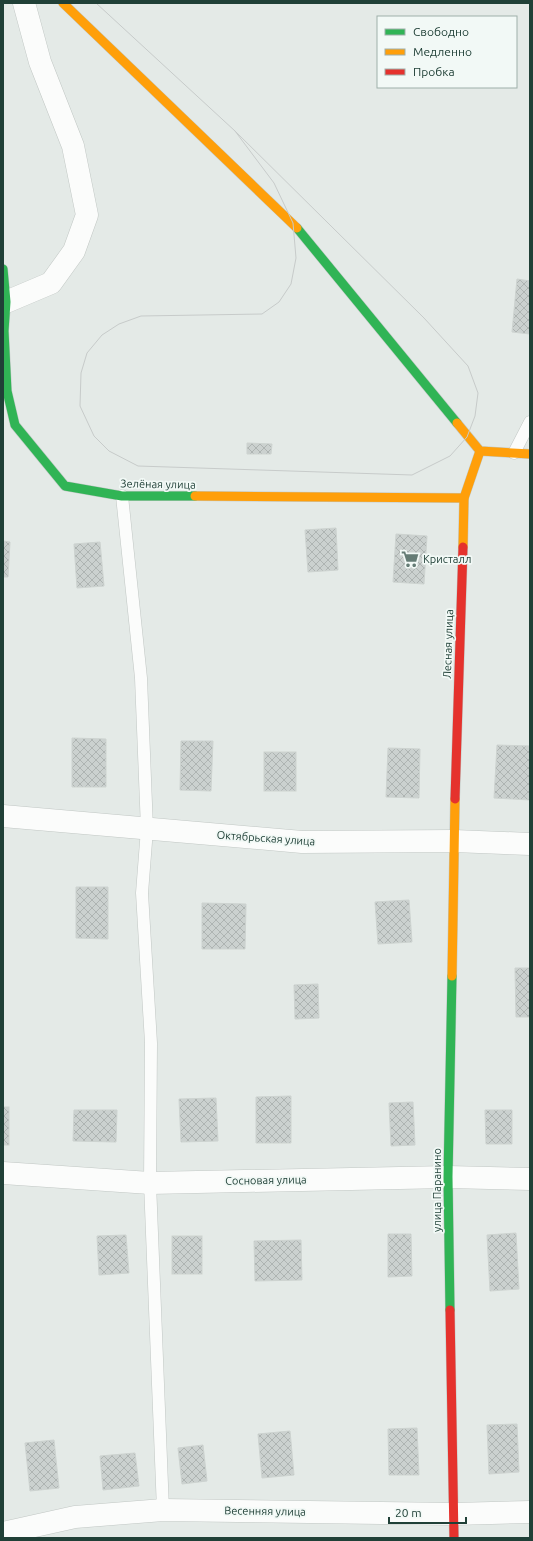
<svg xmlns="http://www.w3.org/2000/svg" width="533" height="1541" font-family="Ubuntu,sans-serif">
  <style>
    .building { fill: url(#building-cross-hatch); stroke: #cdd3d0 }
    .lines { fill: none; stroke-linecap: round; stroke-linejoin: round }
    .lane-casing { stroke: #c1c7c4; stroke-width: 13 }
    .street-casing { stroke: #c1c7c4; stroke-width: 23 }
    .fast-casing { stroke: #c0c8c5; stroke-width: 10 }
    .slow-casing { stroke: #c0c8c5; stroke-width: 10 }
    .jam-casing { stroke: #c0c8c5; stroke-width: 10 }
    .lane { stroke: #fbfcfb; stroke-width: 12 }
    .street { stroke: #fbfcfb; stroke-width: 22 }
    .fast { stroke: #30b455; stroke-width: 9 }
    .slow { stroke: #ff9f0a; stroke-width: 9 }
    .jam { stroke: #e5322d; stroke-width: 9 }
    .tram { stroke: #c7cbca; stroke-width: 1 }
    .labels { text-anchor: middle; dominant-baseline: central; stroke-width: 3.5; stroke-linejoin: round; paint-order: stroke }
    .street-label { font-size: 11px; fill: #204037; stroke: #f2f9f6 }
    .poi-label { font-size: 11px; fill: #204037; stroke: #f2f9f6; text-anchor: start }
  </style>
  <defs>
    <pattern id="building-cross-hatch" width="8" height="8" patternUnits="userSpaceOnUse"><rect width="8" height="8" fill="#cbd1cf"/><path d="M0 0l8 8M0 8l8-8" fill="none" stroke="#aeb4b2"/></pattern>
  </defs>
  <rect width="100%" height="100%" fill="#e4eae7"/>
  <!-- building -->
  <g class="building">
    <path d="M517 279 530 281V334L512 332Z"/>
    <path d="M247 443 272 444 271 454H247Z"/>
    <path d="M336 528 338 570 308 572 305 530Z"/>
    <path d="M396 534 427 536 424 584 393 582Z"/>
    <path d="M3 541 10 542 8 577H3Z"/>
    <path d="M100 542 104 586 77 588 74 544Z"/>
    <path d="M72 738 106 739V787H72Z"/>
    <path d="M181 741H213L211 791 180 790Z"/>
    <path d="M497 745 530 746V800L494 798Z"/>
    <path d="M388 748 420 749 419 798 386 797Z"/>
    <rect x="264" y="752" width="32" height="39"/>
    <path d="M76 887H108V939L76 938Z"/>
    <path d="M409 900 412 942 378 944 375 902Z"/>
    <path d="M202 903 246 904 245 949H202Z"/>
    <path d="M515 968H530V1017H516Z"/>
    <path d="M318 984 319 1018 295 1019 294 985Z"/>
    <path d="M291 1096V1143H256V1097Z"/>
    <path d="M216 1098 218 1141 181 1142 179 1099Z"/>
    <path d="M413 1102 415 1145 391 1146 389 1103Z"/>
    <rect x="3" y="1107" width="6" height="38"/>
    <path d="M74 1110H117L116 1142 73 1141Z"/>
    <path d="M485 1110H512V1144H486Z"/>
    <path d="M516 1233 519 1289 490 1291 487 1235Z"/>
    <path d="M388 1234H411L412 1276 388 1277Z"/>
    <path d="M126 1235 129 1273 99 1275 97 1236Z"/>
    <rect x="172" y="1236" width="30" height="38"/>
    <path d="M301 1240 302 1280 255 1281 254 1241Z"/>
    <path d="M517 1424 519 1472 489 1474 487 1425Z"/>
    <path d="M417 1428 419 1475H389L388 1429Z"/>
    <path d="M290 1431 294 1475 262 1478 258 1434Z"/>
    <path d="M54 1440 59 1488 30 1491 25 1443Z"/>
    <path d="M203 1445 207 1481 182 1484 178 1448Z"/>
    <path d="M135 1453 139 1486 103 1490 100 1456Z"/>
  </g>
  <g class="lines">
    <!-- lane casing -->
    <g class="lane-casing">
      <g id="lane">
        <path d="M514 453 530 422"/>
        <path d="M122 496 141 678 147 829 142 893 151 1043 150 1183 163 1510"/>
      </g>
    </g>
    <!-- street casing -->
    <g class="street-casing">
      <g id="street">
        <path d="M6 302 51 283 74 251 87 215 73 146 40 62 24 3"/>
        <path d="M3 816 302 842 454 841 530 844"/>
        <path d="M3 1173 150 1183 448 1177 530 1179"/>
        <path d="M3 1533 75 1517 163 1510 454 1514 530 1512"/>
      </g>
    </g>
    <!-- fast casing -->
    <g class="fast-casing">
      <g id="fast">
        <path d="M297 228 457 423"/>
        <path d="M3 269 6 302 4 331 7 391 15 425 65 486 122 496H195"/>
        <path d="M450 1310 448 1177 452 976"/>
      </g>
    </g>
    <!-- slow casing -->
    <g class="slow-casing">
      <g id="slow">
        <path d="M63 3 297 228"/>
        <path d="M457 423 480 451 530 454"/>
        <path d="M195 496 464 498"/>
        <path d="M463 547 464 498 480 451"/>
        <path d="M452 976 455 799"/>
      </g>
    </g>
    <!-- jam casing -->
    <g class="jam-casing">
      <g id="jam">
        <path d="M455 799 463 547"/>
        <path d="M450 1310 454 1538"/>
      </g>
    </g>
    <!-- lane -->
    <use href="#lane" class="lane"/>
    <!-- street -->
    <use href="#street" class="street"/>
    <!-- fast -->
    <use href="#fast" class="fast"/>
    <!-- slow -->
    <use href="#slow" class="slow"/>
    <!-- jam -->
    <use href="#jam" class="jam"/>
    <!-- tram -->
    <path class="tram" d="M96 3 235 131 424 318 468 366 478 393 475 416 467 437 450 456 412 475 138 466 109 451 94 436 80 406 81 373 87 353 102 335 119 324 141 316 262 314 279 302 291 284 296 258 293 223 274 183 235 131"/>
  </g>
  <!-- icons -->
  <defs>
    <g id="supermarket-bare" transform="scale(1.38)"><path d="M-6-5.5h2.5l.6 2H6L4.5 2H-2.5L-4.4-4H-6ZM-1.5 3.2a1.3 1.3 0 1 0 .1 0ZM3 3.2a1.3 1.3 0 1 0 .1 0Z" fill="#657c75" stroke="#f2f9f6" stroke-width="2.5" paint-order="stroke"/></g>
  </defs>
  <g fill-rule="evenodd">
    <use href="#supermarket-bare" x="410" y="559"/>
  </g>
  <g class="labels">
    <!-- street labels -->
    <g class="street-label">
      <text transform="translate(158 484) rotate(1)">Зелёная улица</text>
      <text transform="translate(448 644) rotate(-88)">Лесная улица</text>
      <text transform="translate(266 838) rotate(4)">Октябрьская улица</text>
      <text transform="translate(266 1180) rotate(-1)">Сосновая улица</text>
      <text transform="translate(437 1190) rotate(-90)">улица Паранино</text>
      <text transform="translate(265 1511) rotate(1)">Весенняя улица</text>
    </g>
    <!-- poi labels -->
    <g class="poi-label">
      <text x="423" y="559">Кристалл</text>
    </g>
  </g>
  <!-- border -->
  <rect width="533" height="1541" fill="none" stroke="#204037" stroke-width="8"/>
  <!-- legend -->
  <rect x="377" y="16" width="140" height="72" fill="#f2f9f6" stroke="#9eafaa"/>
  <rect x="385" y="29" width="20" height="6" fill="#30b455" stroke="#9eafaa"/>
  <text x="413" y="36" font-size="12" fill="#204037">Свободно</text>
  <rect x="385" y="49" width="20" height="6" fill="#ff9f0a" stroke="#9eafaa"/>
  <text x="413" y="56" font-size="12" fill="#204037">Медленно</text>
  <rect x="385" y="69" width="20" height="6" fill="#e5322d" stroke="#9eafaa"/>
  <text x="413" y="76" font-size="12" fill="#204037">Пробка</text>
  <!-- scale -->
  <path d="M389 1517v6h77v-6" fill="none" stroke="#204037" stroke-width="2"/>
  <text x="395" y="1517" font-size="12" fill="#204037" stroke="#f2f9f6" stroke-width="3" paint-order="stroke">20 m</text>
</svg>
